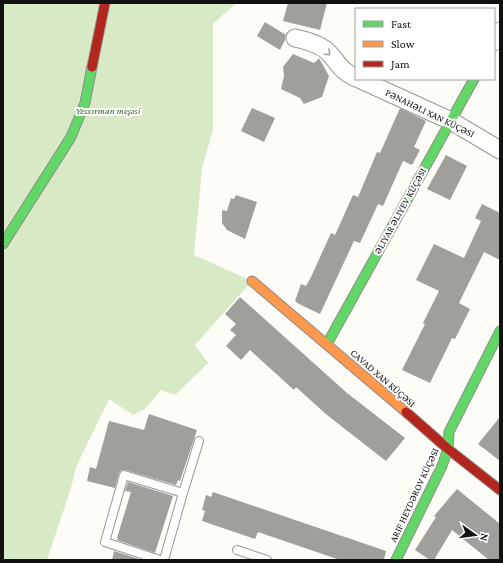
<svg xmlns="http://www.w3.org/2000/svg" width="503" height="563" font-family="'Crimson Pro',serif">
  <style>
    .forest { fill: #d8eac5 }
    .building { fill: #a19f9c }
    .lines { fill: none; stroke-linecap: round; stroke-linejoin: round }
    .lane-casing { stroke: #979795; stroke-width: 10 }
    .street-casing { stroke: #979795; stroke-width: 19 }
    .fast-casing { stroke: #8e8d8b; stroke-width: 11 }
    .slow-casing { stroke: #8e8d8b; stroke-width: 11 }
    .jam-casing { stroke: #8e8d8b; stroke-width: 11 }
    .lane { stroke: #fffffe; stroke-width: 8 }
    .street { stroke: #fffffe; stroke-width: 17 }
    .fast { stroke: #63d668; stroke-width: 9 }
    .slow { stroke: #ff974d; stroke-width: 9 }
    .jam { stroke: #b3261e; stroke-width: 9 }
    .oneway { stroke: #a0a09f }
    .labels { text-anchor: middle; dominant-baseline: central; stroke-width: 4; stroke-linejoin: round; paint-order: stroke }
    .park-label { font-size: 10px; font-style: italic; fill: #2f6b1f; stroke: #fff }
    .street-label { font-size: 10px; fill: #111; stroke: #fff }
  </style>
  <rect width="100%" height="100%" fill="#fdfcf7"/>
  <!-- forest -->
  <path class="forest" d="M3 3H236L213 24V130L202 168 194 255 252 281 195 345 208 363 175 395 161 390 145 409 133 415 109 399 76 467 71 488 47 560H3Z"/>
  <!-- building -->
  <g class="building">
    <path d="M288 3H327L320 30 283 21Z"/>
    <path d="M265 22 286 35 285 40 280 50 257 36Z"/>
    <path d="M293 54 314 63 319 58 329 76 322 97 304 104 300 98 281 89 284 76 283 67Z"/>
    <path d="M252 108 275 118 264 142 241 131Z"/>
    <path d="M400 108 426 121 414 147 420 150 412 165 403 161 383 206 378 204 360 243 354 241 320 314 299 304 295 301 301 284 306 286 311 277 331 233 335 235 353 195 358 197 377 152 380 153Z"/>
    <path d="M446 155 467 166 450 200 427 189Z"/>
    <path d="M236 195 257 202 245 239 227 230 222 223V210L227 211 231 198 234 199Z"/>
    <path d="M482 204 500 213V260L484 252 459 303 470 309 455 339 452 338 430 383 402 370 425 324 423 323 439 291 416 280 434 244 464 258 481 221 475 218Z"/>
    <path d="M240 297 347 393 405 438 386 461 327 415 296 387 294 390 250 350 241 360 226 346 236 335 230 330 236 324 225 314Z"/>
    <path d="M149 414 197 430 180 481 178 480 176 485 125 470H122L119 473 115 488 87 481 90 467 96 469 109 421 144 430Z"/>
    <path d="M500 417V461L478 444Z"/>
    <path d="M128 482 173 496 155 553 117 540 118 538H117L131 492 125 491Z"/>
    <path d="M457 489 500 524V560H489L452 530 434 560H430L415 550 436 517 434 516Z"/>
    <path d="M213 492 386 551 384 560H340L258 532 255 539 202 521 205 511 202 510 206 495 211 497Z"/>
    <path d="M114 551 142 560H112Z"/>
  </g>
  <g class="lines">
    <!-- lane casing -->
    <g class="lane-casing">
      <g id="lane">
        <path d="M183 493 199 441"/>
        <path d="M237 550 267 560"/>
        <path d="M160 560 105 542 124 475 183 493 164 560"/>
      </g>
    </g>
    <!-- street casing -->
    <g class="street-casing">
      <g id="street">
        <path d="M295 38C305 40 322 45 329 53 339 64 341 71 356 78"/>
        <path d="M494 42 500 31"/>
        <path d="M359 79 451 121 500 150"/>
      </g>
    </g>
    <!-- fast casing -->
    <g class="fast-casing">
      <g id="fast">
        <path d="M3 244 71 137 85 103 92 67"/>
        <path d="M327 344 474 79"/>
        <path d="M396 560 442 466 448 449 449 432 500 331"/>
      </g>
    </g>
    <!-- slow casing -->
    <g class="slow-casing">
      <path id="slow" d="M252 281 406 412"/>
    </g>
    <!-- jam casing -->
    <g class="jam-casing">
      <g id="jam">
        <path d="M92 67 105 3"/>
        <path d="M406 412 448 449 500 490"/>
      </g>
    </g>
    <!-- lane -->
    <use href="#lane" class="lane"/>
    <!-- street -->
    <use href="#street" class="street"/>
    <!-- fast -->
    <use href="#fast" class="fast"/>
    <!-- slow -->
    <use href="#slow" class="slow"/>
    <!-- jam -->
    <use href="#jam" class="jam"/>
  </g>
  <!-- one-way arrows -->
  <defs><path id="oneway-chevron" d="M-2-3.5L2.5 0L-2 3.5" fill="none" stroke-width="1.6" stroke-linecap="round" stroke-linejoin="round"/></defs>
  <use class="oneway" href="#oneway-chevron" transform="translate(328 53) rotate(43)"/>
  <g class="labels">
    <!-- park labels -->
    <g class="park-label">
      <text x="108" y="110">Yesxırman meşəsi</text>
    </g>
    <!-- street labels -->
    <g class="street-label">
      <text transform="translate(430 113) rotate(26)">PƏNAHƏLI XAN KÜÇƏSI</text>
      <text transform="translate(400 211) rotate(-61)">ƏLIYAR ƏLIYEV KÜÇƏSI</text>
      <text transform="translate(383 378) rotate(41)">CAVAD XAN KÜÇƏSI</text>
      <text transform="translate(414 495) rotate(-65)">ARIF HEYDƏROV KÜÇƏSI</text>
    </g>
  </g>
  <!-- border -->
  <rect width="503" height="563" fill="none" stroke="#111111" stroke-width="8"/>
  <!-- legend -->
  <rect x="355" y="8" width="140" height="72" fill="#ffffff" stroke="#a0a0a0"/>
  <rect x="363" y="21" width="20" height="6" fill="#63d668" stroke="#a0a0a0"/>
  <text x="391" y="28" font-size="12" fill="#111111">Fast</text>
  <rect x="363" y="41" width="20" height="6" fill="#ff974d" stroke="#a0a0a0"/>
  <text x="391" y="48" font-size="12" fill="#111111">Slow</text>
  <rect x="363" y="61" width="20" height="6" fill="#b3261e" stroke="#a0a0a0"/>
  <text x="391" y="68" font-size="12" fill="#111111">Jam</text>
  <!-- north arrow -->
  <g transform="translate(475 535) rotate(104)" stroke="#ffffff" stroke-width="3" paint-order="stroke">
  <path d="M0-3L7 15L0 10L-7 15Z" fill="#111111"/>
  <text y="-6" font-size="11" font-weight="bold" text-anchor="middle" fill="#111111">N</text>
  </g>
</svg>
